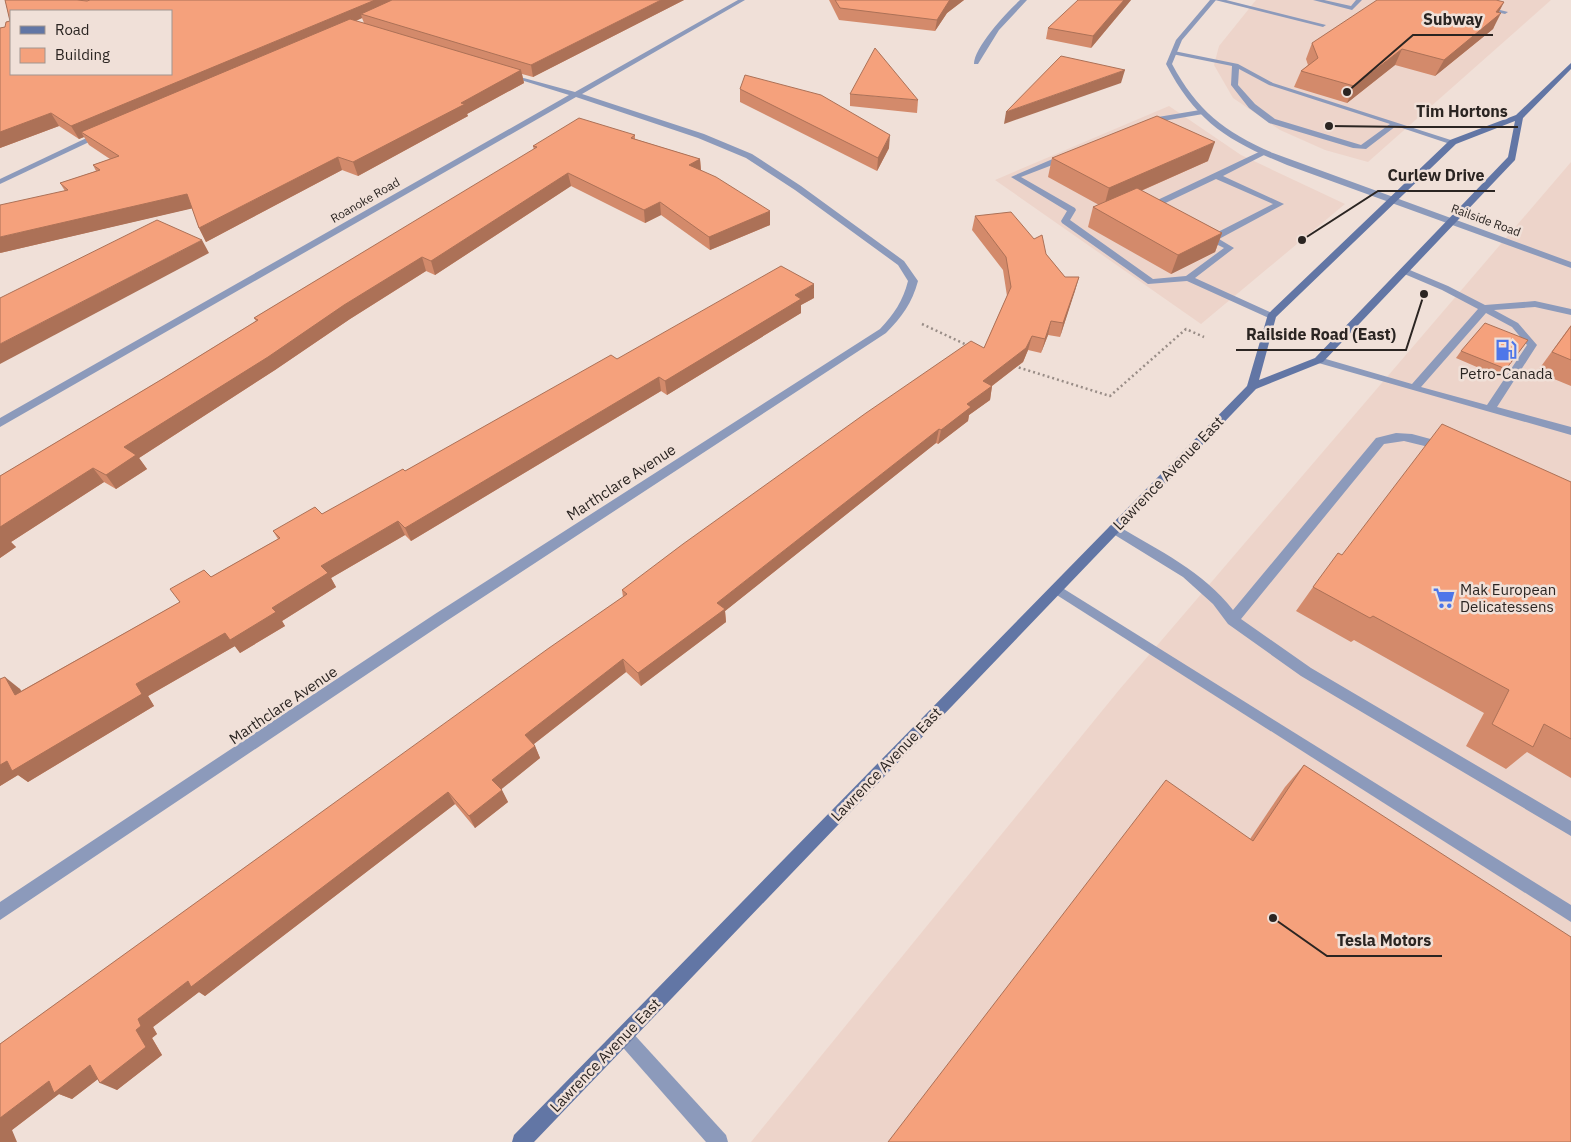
<svg xmlns="http://www.w3.org/2000/svg" width="1571" height="1142" font-family="'IBM Plex Sans',sans-serif">
  <style>
    .built { fill: #edd4ca }
    .lines { fill: none; stroke-linecap: round; stroke-linejoin: round }
    .path { stroke: #998d87; stroke-width: 2.5; stroke-dasharray: 2 3; stroke-linecap: butt }
    .service { fill: #8c9abb; fill-rule: evenodd }
    .minor { fill: #8c9abb; fill-rule: evenodd }
    .tertiary { fill: #8c9abb; fill-rule: evenodd }
    .secondary { fill: #6276a5; fill-rule: evenodd }
    .wall { fill: #d38a6b; fill-rule: evenodd }
    .shaded-wall { fill: #ac7157 }
    .building { fill: #f5a17c; stroke: #ac7157; fill-rule: evenodd }
    .labels { text-anchor: middle; dominant-baseline: central; stroke-width: 5; stroke-linejoin: round; paint-order: stroke }
    .far-street-label { font-size: 12px; fill: #2b2522; stroke: #f0e0d8 }
    .poi-label { font-size: 15px; fill: #2b2522; stroke: #f0e0d8 }
    .street-label { font-size: 15px; fill: #2b2522; stroke: #f0e0d8 }
    .leader { fill: none; stroke: #2b2522; stroke-width: 2 }
    .callout-dot { fill: #2b2522; stroke: #f0e0d8; stroke-width: 2 }
    .callout-label { font-size: 16px; text-anchor: middle; font-weight: bold; fill: #2b2522; stroke: #f0e0d8; stroke-width: 5; stroke-linejoin: round; paint-order: stroke }
  </style>
  <rect width="100%" height="100%" fill="#f0e0d8"/>
  <!-- built -->
  <g class="built">
    <path d="M1256 0H1551L1368 162 1325 150 1280 130 1233 98 1214 65 1219 46Z"/>
    <path d="M1169 106 1241 155 1345 204 1201 324 995 180Z"/>
    <path d="M1571 162V1142H751L1119 690Z"/>
  </g>
  <g class="lines">
    <!-- path -->
    <g class="path">
      <path d="M922 324 969 346"/>
      <path d="M1014 366 1110 396 1186 329 1204 337"/>
    </g>
    <!-- service -->
    <g class="service">
      <path d="M1215 0H1226L1326 25 1323 27Z"/>
      <path d="M1313 0H1324L1351 6 1356 0H1362L1352 10Z"/>
      <path d="M1449 0H1460L1508 12 1505 14Z"/>
      <path d="M1174 51 1238 64 1273 83 1457 142 1450 144 1396 126 1366 149 1353 148 1269 123 1249 108 1231 85 1232 66 1172 54V52ZM1239 69 1269 85 1390 124 1361 145 1275 119 1255 104 1238 85Z"/>
      <path d="M1200 110H1203V114L1163 121 1149 126 1145 124 1158 117Z"/>
      <path d="M1261 151 1268 153 1223 176 1284 204 1219 239 1234 248 1195 278 1274 314 1276 316 1271 319 1187 281 1148 284 1062 223 1061 221 1067 211 1011 177 1062 155H1068V159L1021 177 1075 208 1076 210 1070 220 1153 279 1186 276 1224 248 1202 237V233L1212 235 1273 204 1216 179 1157 207V211L1147 209V205Z"/>
      <path d="M1405 268 1448 286 1485 305 1535 301 1571 309V315L1535 307 1494 310 1518 323 1537 345 1497 407 1571 427V435L1315 362 1314 360 1319 357 1412 384 1478 309 1442 290 1402 273V269ZM1486 313 1512 327 1527 345 1487 405 1421 387Z"/>
      <path d="M1396 433 1412 434 1449 444 1451 447 1445 451 1404 441 1384 444 1241 619 1311 668 1571 821V836L1301 676 1228 624 1213 604 1183 577 1110 532 1108 529 1110 526H1118C1158 550 1204 572 1233 610L1376 438Z"/>
      <path d="M1056 584 1571 905V922L1052 592 1050 589 1052 586Z"/>
      <path d="M624 1027 630 1030 726 1135 728 1142H706L618 1042 615 1036 618 1030Z"/>
    </g>
    <!-- minor -->
    <g class="minor">
      <path d="M738 0H745L582 94 704 134 752 154 801 186 904 261 918 281C912 303 902 317 886 333L445 622 0 920V902L435 614 880 329C894 314 903 301 908 281L898 265 795 190 746 158 698 138 576 97 0 427V418L569 95 505 75V73L575 92Z"/>
      <path d="M1020 0H1027L999 30 978 64H974C974 47 1007 12 1020 0Z"/>
      <path d="M97 133 104 135 0 184V179Z"/>
    </g>
    <!-- tertiary -->
    <path class="tertiary" d="M1210 0H1216L1182 40 1172 64C1197 111 1225 132 1273 153L1571 262V268L1287 165C1228 141 1196 122 1166 64L1176 40Z"/>
    <!-- secondary -->
    <path class="secondary" d="M1571 63V69L1523 118 1515 160 1323 362 1256 389 534 1142H512L514 1135 1247 386 1268 314 1450 140 1516 115ZM1515 121 1508 157 1315 358 1259 380 1276 317 1456 144Z"/>
  </g>
  <!-- wall -->
  <g class="wall">
    <path d="M5 0H684L533 77 522 74 524 83 467 114 468 116 358 176 342 170 206 242 199 228 192 208 0 253 65 191 60 183 96 171 93 165 110 159 89 145 84 137 79 139 59 126 0 148V28L5 27 10 21ZM362 18 364 23 356 21Z"/>
    <path d="M829 0H964L947 13 935 31 839 20Z"/>
    <path d="M1131 0 1091 48 1046 39 1048 28Z"/>
    <path d="M1504 2 1499 12 1493 29 1435 76 1395 65 1347 103 1294 87 1301 71 1308 65 1306 59 1312 43Z"/>
    <path d="M740 89 889 148 877 171 740 102Z"/>
    <path d="M850 94 918 100 917 113 850 106Z"/>
    <path d="M635 135V139L700 159 701 170 770 225 710 250 661 215 645 223 571 186 435 275 426 271 350 319 275 370 139 458 147 469 116 489 104 482 11 542 16 547 0 558V476L164 378 256 321 254 318 534 150 533 146Z"/>
    <path d="M1052 158 1208 161 1141 191 1222 233 1215 252 1171 274 1088 227 1093 207 1099 205 1048 177Z"/>
    <path d="M975 216 1046 254 1065 277H1079L1060 337 1048 335 1041 353 1028 350 1023 362 992 386 990 400 969 415 968 421 938 444 936 443 725 611 726 622 641 686 626 672 534 744 535 746 540 758 501 789 508 802 475 828 455 804 205 996 199 992 153 1027 157 1034 152 1038 162 1055 117 1090 98 1079 72 1099 59 1094 12 1130 0 1142V1044L623 597 622 590 984 348 1007 296 1003 270 972 230Z"/>
    <path d="M814 298 801 305V313L667 395 661 391 411 541 405 535 331 578 336 587 282 621 285 626 240 653 235 646 148 696 154 706 28 782 18 775 0 786V679L20 689 21 691 180 602 211 577 278 539 273 531 322 514 405 471 617 359Z"/>
    <path d="M1571 325V386L1537 372Z"/>
    <path d="M1528 340 1500 377 1456 358 1461 351Z"/>
    <path d="M1571 482V778L1527 752 1506 769 1466 746 1484 713 1354 640 1351 642 1296 611 1313 587 1342 555Z"/>
    <path d="M1304 765 1571 1142 1250 839 1285 787Z"/>
  </g>
  <!-- shaded-wall -->
  <g class="shaded-wall">
    <path d="M375 0H406L361 14 362 18 87 136 81 132 84 137 79 139 71 126Z"/>
    <path d="M661 0H684L533 77 531 65Z"/>
    <path d="M950 0H964L947 13 935 31 937 20 949 1Z"/>
    <path d="M1124 0H1131L1091 48 1093 36Z"/>
    <path d="M1504 2 1496 17 1501 13 1493 29 1435 76 1444 60 1496 12Z"/>
    <path d="M1402 49 1395 65 1347 103 1354 86Z"/>
    <path d="M521 70 524 83 467 114 468 116 358 176 353 162Z"/>
    <path d="M1125 70 1121 83 1004 124 1006 112Z"/>
    <path d="M51 113 59 126 0 148V132Z"/>
    <path d="M890 135 889 148 877 171 878 158Z"/>
    <path d="M1215 142 1208 161 1104 207 1109 188Z"/>
    <path d="M338 157 342 170 206 242 199 228Z"/>
    <path d="M700 159 701 172 689 165Z"/>
    <path d="M568 173 571 186 435 275 431 261Z"/>
    <path d="M187 194 194 208 0 253V237Z"/>
    <path d="M660 202 661 215 645 223 644 210Z"/>
    <path d="M770 211V225L710 250 709 237Z"/>
    <path d="M1222 233 1215 252 1171 274 1178 255Z"/>
    <path d="M202 240 209 253 0 364V344Z"/>
    <path d="M422 257 426 271 350 319 275 370 139 458 147 469 116 489 106 475 124 447 344 305Z"/>
    <path d="M1079 277 1075 291 1060 337 1063 323Z"/>
    <path d="M814 284V298L801 305V313L667 395 665 381 795 295Z"/>
    <path d="M1051 321 1048 335 1041 353 1045 339Z"/>
    <path d="M1032 336 1028 350 1023 362 980 395 983 381Z"/>
    <path d="M659 377 661 391 411 541 405 528Z"/>
    <path d="M992 386 990 400 969 415 968 421 938 444 941 430 967 404Z"/>
    <path d="M939 429 936 443 725 611 726 622 641 686 638 673 717 603Z"/>
    <path d="M93 468 104 482 11 542 16 547 0 558V527Z"/>
    <path d="M398 521 405 535 331 578 336 587 282 621 285 626 240 653 230 640 272 608 321 566Z"/>
    <path d="M225 633 235 646 148 696 154 706 28 782 18 775 0 786V765L136 684Z"/>
    <path d="M623 659 626 672 530 747 525 735Z"/>
    <path d="M5 677 20 689 30 707 15 695Z"/>
    <path d="M535 746 540 758 498 792 492 780Z"/>
    <path d="M502 790 508 802 475 828 469 816Z"/>
    <path d="M448 792 455 804 205 996 199 992 153 1027 157 1034 152 1038 162 1055 117 1090 100 1083 136 1030 138 1019 188 981Z"/>
    <path d="M90 1065 107 1072 72 1099 59 1094 12 1130 17 1142H0V1118L49 1081Z"/>
  </g>
  <!-- building -->
  <g class="building">
    <path d="M5 0H77L87 1 90 0H375L71 126 51 113 0 132V28L5 27 6 22 10 21ZM11 11H171V74H11Z"/>
    <path d="M392 0H661L531 65 361 14Z"/>
    <path d="M835 0H950L949 1 937 20 840 8Z"/>
    <path d="M1078 0H1124L1093 36 1048 28Z"/>
    <path d="M1377 0H1496L1504 2 1496 12 1501 13 1444 60 1402 49 1354 86 1301 71 1318 58 1312 43Z"/>
    <path d="M350 19 521 70 461 103 465 104 353 162 338 157 199 228 187 194 0 237V205L68 190 60 183 100 170 93 165 119 156 81 132Z"/>
    <path d="M875 48 918 100 850 94Z"/>
    <path d="M1061 56 1125 70 1006 112Z"/>
    <path d="M745 75 821 95 890 135 878 158 740 89Z"/>
    <path d="M1157 116 1215 142 1109 188 1052 158Z"/>
    <path d="M579 118 635 135 631 138 700 159 689 165 716 177 770 211 709 237 660 202 644 210 568 173 431 261 422 257 344 305 268 357 124 447 136 455 106 475 93 468 0 527V476L164 378 258 320 254 318 537 147 533 146Z"/>
    <path d="M1137 188 1222 233 1178 255 1093 207Z"/>
    <path d="M1011 212 1034 239 1042 235 1046 254 1065 277H1079L1063 323 1051 321 1045 339 1032 336 1026 348 983 381 992 386 967 404 971 407 941 430 939 429 717 603 725 609 638 673 623 659 525 735 535 746 492 780 502 790 469 816 448 792 191 987 188 981 138 1019 141 1026 136 1030 146 1047 100 1083 90 1065 54 1093 49 1081 0 1118V1044L549 648 627 594 622 590 683 544 866 413 971 341 984 348 1011 287 1006 257 975 216Z"/>
    <path d="M157 220 202 240 0 344V298Z"/>
    <path d="M781 266 814 284 795 295 801 299 665 381 659 377 405 528 398 521 321 566 328 573 272 608 276 612 230 640 225 633 136 684 142 694 12 771 7 761 0 765V679L5 677 15 695 180 602 170 589 204 570 211 577 280 538 273 531 315 507 322 514 403 469 405 471 611 355 617 359Z"/>
    <path d="M1485 323 1528 340 1506 369 1461 351Z"/>
    <path d="M1571 326V360L1552 352Z"/>
    <path d="M1442 424 1571 482V739L1544 724 1533 747 1492 724 1509 690 1373 616 1370 618 1313 587 1338 553 1342 555Z"/>
    <path d="M1304 765 1571 937V1142H888L1166 780 1253 841Z"/>
  </g>
  <!-- icons -->
  <defs>
    <g id="fuel-bare" transform="scale(1.725)"><path d="M-5.5-6h7V0h2V4h1.3V-2.5L3-4.5l.8-.8L6-3V5H2.5V1h-1V6h-7ZM-4.2-4.7v3.2H.2V-4.7Z" fill="#4e76e9" stroke="#f0e0d8" stroke-width="2.5" paint-order="stroke"/></g>
    <g id="supermarket-bare" transform="scale(1.725)"><path d="M-6-5.5h2.5l.6 2H6L4.5 2H-2.5L-4.4-4H-6ZM-1.5 3.2a1.3 1.3 0 1 0 .1 0ZM3 3.2a1.3 1.3 0 1 0 .1 0Z" fill="#4e76e9" stroke="#f0e0d8" stroke-width="2.5" paint-order="stroke"/></g>
  </defs>
  <g fill-rule="evenodd">
    <use href="#fuel-bare" x="1506" y="350"/>
    <use href="#supermarket-bare" x="1444" y="598"/>
  </g>
  <g class="labels">
    <!-- far-street labels -->
    <g class="far-street-label">
      <text transform="translate(365 200) rotate(-30)">Roanoke Road</text>
      <text transform="translate(1486 220) rotate(20)">Railside Road</text>
    </g>
    <!-- poi labels -->
    <g class="poi-label">
      <text x="1506" y="373">Petro-Canada</text>
      <text x="1460" y="589" text-anchor="start">Mak European<tspan x="1460" dy="17">Delicatessens</tspan></text>
    </g>
    <!-- street labels -->
    <g class="street-label">
      <text transform="translate(1168 473) rotate(-46)">Lawrence Avenue East</text>
      <text transform="translate(621 482) rotate(-33)">Marthclare Avenue</text>
      <text transform="translate(283 705) rotate(-34)">Marthclare Avenue</text>
      <text transform="translate(886 764) rotate(-46)">Lawrence Avenue East</text>
      <text transform="translate(605 1055) rotate(-46)">Lawrence Avenue East</text>
    </g>
  </g>
  <!-- callouts -->
  <path class="leader" d="M1347 92L1413 35H1493M1329 126L1406 127H1518M1302 240L1378 191H1495M1424 294L1406 350H1236M1273 918L1327 956H1442"/>
  <g class="callout-dot">
    <circle cx="1347" cy="92" r="5"/>
    <circle cx="1329" cy="126" r="5"/>
    <circle cx="1302" cy="240" r="5"/>
    <circle cx="1424" cy="294" r="5"/>
    <circle cx="1273" cy="918" r="5"/>
  </g>
  <g class="callout-label">
    <text x="1453" y="25">Subway</text>
    <text x="1462" y="117">Tim Hortons</text>
    <text x="1436" y="181">Curlew Drive</text>
    <text x="1321" y="340">Railside Road (East)</text>
    <text x="1384" y="946">Tesla Motors</text>
  </g>
  <!-- legend -->
  <rect x="10" y="10" width="162" height="65" fill="#f0e0d8" stroke="#a1958f"/>
  <rect x="20" y="26" width="25" height="8" fill="#6276a5" stroke="#a1958f"/>
  <text x="55" y="35" font-size="15" fill="#2b2522">Road</text>
  <rect x="20" y="48" width="25" height="15" fill="#f5a17c" stroke="#a1958f"/>
  <text x="55" y="60" font-size="15" fill="#2b2522">Building</text>
</svg>
